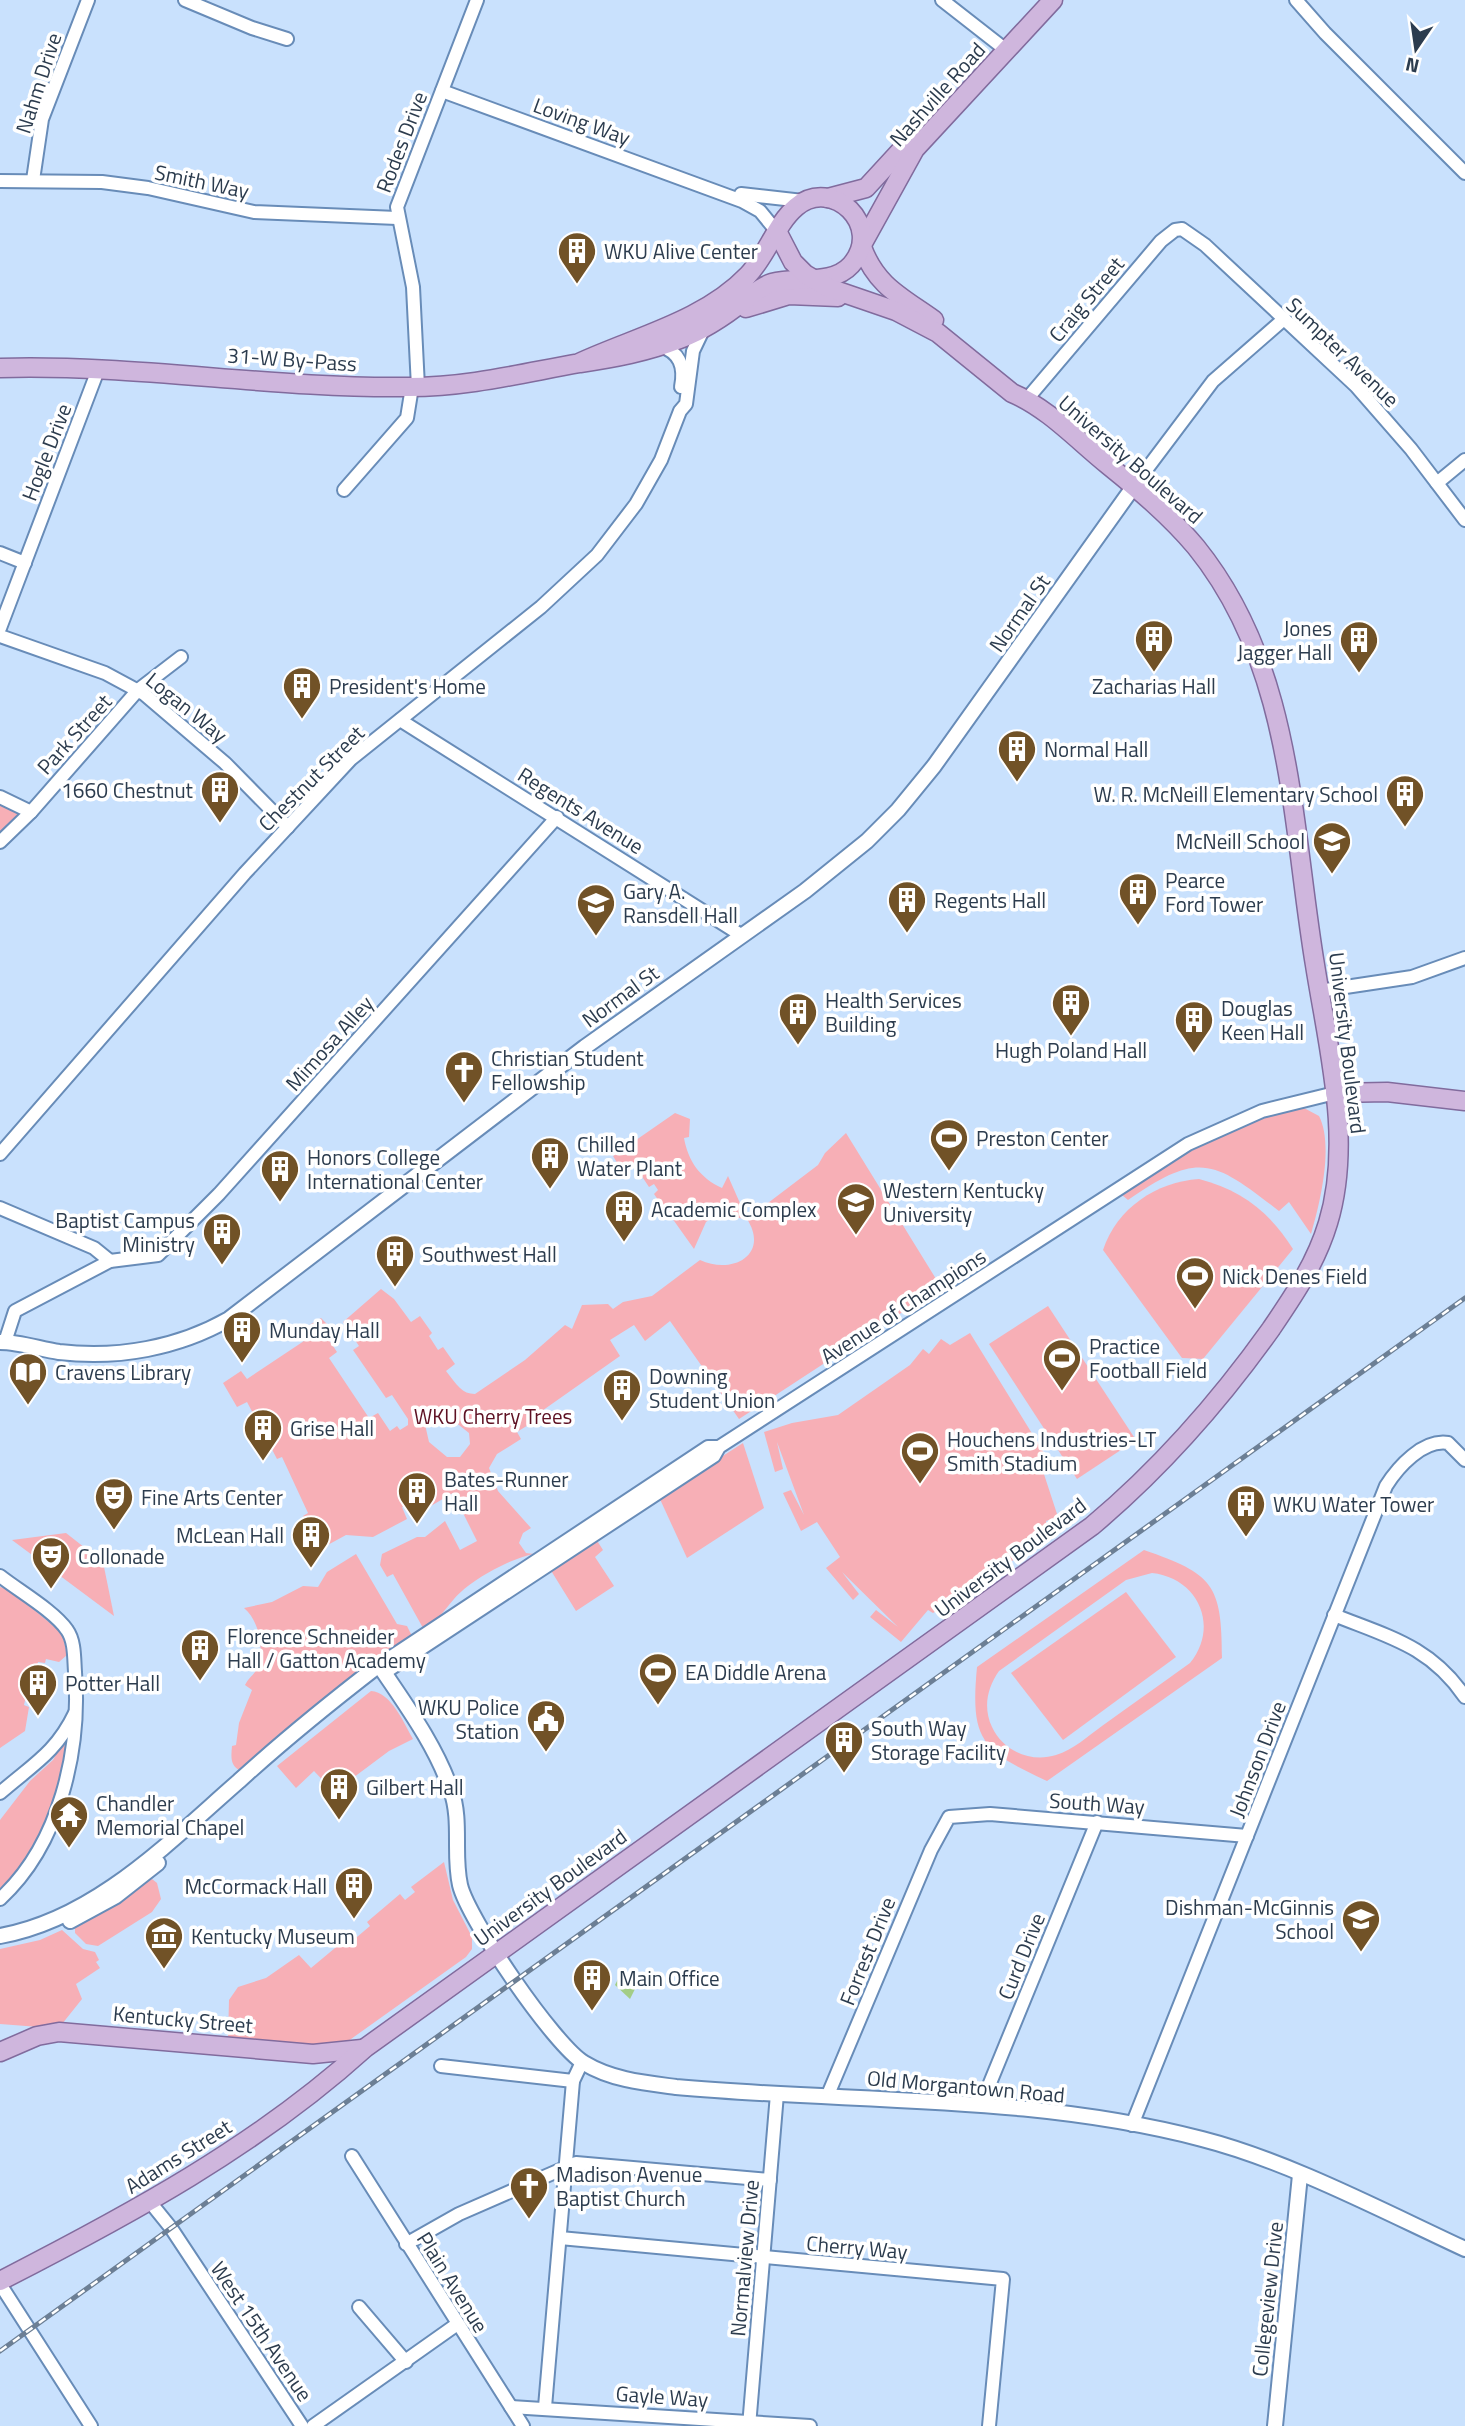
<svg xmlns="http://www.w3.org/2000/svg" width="1465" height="2426" font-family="'Titillium Web',sans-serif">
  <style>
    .green { fill: #f7afb6; fill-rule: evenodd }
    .water { fill: #a3cd86 }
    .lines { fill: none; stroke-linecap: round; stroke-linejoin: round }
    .minor-casing { stroke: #688cb8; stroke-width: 16 }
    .tertiary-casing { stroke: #688cb8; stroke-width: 18 }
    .primary-casing { stroke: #816b9d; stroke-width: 21 }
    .minor { stroke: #fff; stroke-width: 12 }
    .tertiary { stroke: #fff; stroke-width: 14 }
    .primary { stroke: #cfb6dd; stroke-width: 18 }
    .rail-casing { stroke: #6c7f95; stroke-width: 5 }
    .rail { stroke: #fff; stroke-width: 2.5; stroke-dasharray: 8; stroke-linecap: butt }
    .labels { text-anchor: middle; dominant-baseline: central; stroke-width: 7; stroke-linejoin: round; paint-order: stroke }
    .street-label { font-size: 21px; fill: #2c3c4e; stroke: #fff }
    .poi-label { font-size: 21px; fill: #2c3c4e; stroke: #fff; text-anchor: start }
    .park-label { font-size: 21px; fill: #5e1123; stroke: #fff }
  </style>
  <rect width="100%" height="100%" fill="#c9e1fd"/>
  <!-- green -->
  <g class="green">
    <path d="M0 800 21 813 0 841Z"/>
    <path d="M1304 1108 1319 1116C1334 1145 1320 1203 1311 1234L1289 1202 1279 1211C1214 1161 1200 1150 1128 1200L1122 1195C1176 1159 1238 1116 1304 1108Z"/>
    <path d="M675 1113 690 1119 689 1137 684 1138C688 1161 700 1178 722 1188L728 1176 747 1219 818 1165 825 1153 846 1133 941 1287 739 1419 670 1321 645 1341 634 1325 610 1340 620 1356 539 1413 541 1417 517 1432 521 1439 497 1454 489 1468 498 1491 531 1528 523 1533 519 1543 526 1553 534 1554C511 1558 470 1580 454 1599 445 1609 436 1624 423 1628L393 1574 387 1577 380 1565 382 1554 417 1537H425L445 1521 460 1550 477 1541 453 1493 424 1510 417 1499 402 1507 407 1519 373 1537 346 1535 324 1547 303 1516 308 1513 282 1457 277 1459 247 1402 237 1407 223 1383 241 1371 247 1379 307 1339 301 1330 321 1318 332 1329 325 1334 337 1352 329 1358 369 1418 378 1413 390 1431 397 1426 400 1430 408 1425V1419L392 1395 386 1398 353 1350 359 1346 343 1322 381 1289 394 1299 411 1322 420 1316 432 1333 429 1336 438 1350 443 1347 455 1364 446 1371C457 1385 462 1394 475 1394L525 1360 565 1325 572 1329 582 1305 608 1304 613 1309 623 1302 652 1296 700 1260C732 1275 770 1255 747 1219L716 1215 706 1222 694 1249 672 1218 675 1216 672 1212 668 1214 654 1194 658 1190 654 1184 649 1187 633 1163 622 1171 613 1156ZM445 1414 469 1433 470 1444 460 1457H447L429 1442 424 1420Z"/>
    <path d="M1199 1179C1241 1190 1270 1212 1293 1249L1203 1359 1182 1358 1103 1250C1117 1208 1156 1182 1199 1179Z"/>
    <path d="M1048 1306 1136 1440 1077 1479 989 1344Z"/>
    <path d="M970 1333 1049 1461 1041 1465 1058 1517 1046 1521 1047 1525 1053 1523 1056 1532 933 1613 928 1610 901 1642 870 1617 876 1610 898 1627 842 1572 859 1594 853 1600 826 1568 840 1557 817 1522 801 1531 783 1493 791 1490 804 1515 777 1442 783 1469 775 1472 764 1432 792 1423 838 1415 910 1365 923 1349 929 1354 941 1339 950 1345Z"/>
    <path d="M743 1443 764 1508 687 1558 659 1497Z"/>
    <path d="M66 1533 103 1562 114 1616 12 1540Z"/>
    <path d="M596 1539 603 1550 595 1557 614 1586 576 1611 550 1569Z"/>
    <path d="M1144 1550C1213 1574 1222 1584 1222 1658L1047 1781C982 1751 970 1741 977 1667ZM1152 1573C1198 1578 1220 1626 1190 1663 1161 1684 1131 1705 1102 1726 1088 1736 1073 1750 1056 1755 1031 1763 1003 1751 992 1727 983 1708 987 1688 999 1671L1126 1580Z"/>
    <path d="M356 1554 397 1624 407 1626 412 1636 241 1771C230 1766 231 1757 232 1746L236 1745 239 1723 252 1690 245 1685C248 1679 252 1676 255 1672 266 1654 260 1621 244 1608L272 1602 303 1586 318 1587 327 1572Z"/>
    <path d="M0 1587 9 1589 62 1633 67 1655 59 1662 46 1659 45 1663 38 1662 33 1687H28L24 1705 29 1707 25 1731 0 1748Z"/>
    <path d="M1126 1592 1176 1657 1063 1740 1011 1673Z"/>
    <path d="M371 1691C391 1692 404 1723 413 1739L389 1751 334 1792 314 1771 296 1788 277 1766Z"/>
    <path d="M76 1719C58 1794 50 1834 0 1896V1820L30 1781 53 1760Z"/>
    <path d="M444 1862 453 1900 472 1937V1949L466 1957 344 2044 331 2047 228 2039 229 2000 238 1987 266 1978 299 1955 311 1968 353 1933 357 1937 370 1926 367 1922 400 1894 405 1900 415 1892 411 1887Z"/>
    <path d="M152 1879 157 1883 161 1899 152 1912 98 1946 86 1944 75 1933V1926Z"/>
    <path d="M62 1930 83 1949 95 1952 99 1960 96 1962 100 1968 76 1984 82 1999 62 2024 39 2027 0 2024V1949L40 1940Z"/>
  </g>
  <!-- water -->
  <path class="water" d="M620 1975 635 1989 630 1999 615 1985Z"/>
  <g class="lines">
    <!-- minor casing -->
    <g class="minor-casing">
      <g id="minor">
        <path d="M185 0 252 28 287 39"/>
        <path d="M942 0 1006 50"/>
        <path d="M1296 0 1325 33 1465 173"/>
        <path d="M442 91 742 201 760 211 778 233"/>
        <path d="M33 180 42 119 88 0"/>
        <path d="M0 181 102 182 148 188 254 212 397 218"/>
        <path d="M741 194 803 201"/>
        <path d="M660 346C680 352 685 367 681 387"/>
        <path d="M418 387 413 287 397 207 477 0"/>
        <path d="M1027 399 1161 241 1175 230 1182 229 1205 245 1356 386 1411 449 1465 520"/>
        <path d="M1437 483 1465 460"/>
        <path d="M1134 486 1213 381 1284 319"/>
        <path d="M344 490 407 418 412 387"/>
        <path d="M0 553 25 563"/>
        <path d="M0 628 98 370"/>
        <path d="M0 636 105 673 144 694 225 763 288 827"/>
        <path d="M400 720 741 935"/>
        <path d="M0 797 31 812"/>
        <path d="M0 842 31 812 138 690 181 657"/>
        <path d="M1319 991 1412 977 1465 958"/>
        <path d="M0 1154 245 873 351 759 541 607 597 555 636 504 661 460 680 411 686 404 693 351 704 328"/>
        <path d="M0 1208 94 1248 110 1261"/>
        <path d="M5 1342 15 1311 110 1261 158 1255 219 1194 557 817"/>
        <path d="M0 1576C19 1591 54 1611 67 1630 75 1641 74 1659 75 1672 81 1750 60 1844 0 1899"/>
        <path d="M1334 1615C1389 1637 1430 1646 1465 1697"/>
        <path d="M379 1665 708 1447H719"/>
        <path d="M384 1673 714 1456 719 1447 1188 1144 1262 1111 1335 1093"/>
        <path d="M0 1793C32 1765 56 1753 75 1713"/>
        <path d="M441 2066 573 2081"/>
        <path d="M827 2097 931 1850 949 1817 990 1814 1247 1836"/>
        <path d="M981 2105 1097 1822"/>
        <path d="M1132 2125 1386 1486C1398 1467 1423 1439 1448 1443L1465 1460"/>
        <path d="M352 2156 523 2426"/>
        <path d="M150 2202 171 2228 302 2426"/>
        <path d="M560 2238 1003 2279 989 2426"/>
        <path d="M406 2244 459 2214 576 2163 770 2180"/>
        <path d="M0 2284 91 2426"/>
        <path d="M359 2307 406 2362"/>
        <path d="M511 2407 810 2426"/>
        <path d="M545 2407 573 2081 582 2062"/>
        <path d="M313 2426 456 2325"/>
        <path d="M749 2426 777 2094"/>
      </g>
    </g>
    <!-- tertiary casing -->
    <g class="tertiary-casing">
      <g id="tertiary">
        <path d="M0 1342C19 1342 40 1349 59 1352 118 1359 178 1348 229 1319L585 1047 805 891 867 841 898 810 934 766 1134 486"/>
        <path d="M70 1921 116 1896 158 1863"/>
        <path d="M0 1936C95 1919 169 1842 239 1781 284 1740 331 1702 379 1665 405 1704 435 1744 451 1790 462 1821 453 1854 460 1885 468 1919 554 2045 584 2063 612 2080 645 2083 676 2087 851 2103 1031 2094 1202 2139 1288 2161 1383 2211 1465 2249"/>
        <path d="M1275 2426 1300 2175"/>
      </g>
    </g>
    <!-- primary casing -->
    <g class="primary-casing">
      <g id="primary">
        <path d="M828 198 866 188 912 138"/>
        <path d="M863 243 915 149 1053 0"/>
        <path d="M862 247C876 286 902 297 934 320"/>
        <path d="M746 308 789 295 838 297"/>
        <path d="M0 368C137 364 273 389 409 387 469 387 523 373 580 363 614 358 647 352 680 339 704 330 725 316 745 300 754 294 761 286 772 283 797 276 832 286 851 265 885 226 832 176 796 207 776 224 767 255 748 275 704 321 635 337 579 363"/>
        <path d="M1335 1093 1387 1092 1465 1101"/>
        <path d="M0 2052 37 2036 59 2032 313 2054 362 2049"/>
        <path d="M0 2281C129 2215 257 2146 365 2048L1092 1526C1161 1468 1219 1402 1271 1329 1294 1295 1316 1263 1328 1223 1353 1141 1328 1048 1315 965 1291 820 1293 667 1196 547 1170 516 1139 490 1108 465 1078 441 1048 408 1012 393L938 333 896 311 829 288 805 274 793 262 778 233"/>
      </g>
    </g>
    <!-- minor -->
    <use href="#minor" class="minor"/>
    <!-- tertiary -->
    <use href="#tertiary" class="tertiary"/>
    <!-- primary -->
    <use href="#primary" class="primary"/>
    <!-- rail casing -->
    <g class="rail-casing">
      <path id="rail" d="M0 2351 1465 1298"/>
    </g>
    <!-- rail -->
    <use href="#rail" class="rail"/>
  </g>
  <!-- icons -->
  <defs>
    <g id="building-pin" transform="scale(2.0125)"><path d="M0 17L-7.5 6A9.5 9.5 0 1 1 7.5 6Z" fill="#715227" stroke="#fff"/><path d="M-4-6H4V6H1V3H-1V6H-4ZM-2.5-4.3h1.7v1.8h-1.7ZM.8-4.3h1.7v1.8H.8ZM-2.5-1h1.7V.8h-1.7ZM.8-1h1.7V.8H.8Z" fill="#fff"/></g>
    <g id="school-pin" transform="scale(2.0125)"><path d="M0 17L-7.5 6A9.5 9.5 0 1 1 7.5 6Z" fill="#715227" stroke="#fff"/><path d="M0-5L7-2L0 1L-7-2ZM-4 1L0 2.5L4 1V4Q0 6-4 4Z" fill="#fff"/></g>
    <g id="university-pin" transform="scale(2.0125)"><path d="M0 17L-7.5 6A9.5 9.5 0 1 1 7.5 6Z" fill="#715227" stroke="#fff"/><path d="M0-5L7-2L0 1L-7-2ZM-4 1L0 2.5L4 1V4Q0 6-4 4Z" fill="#fff"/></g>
    <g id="church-pin" transform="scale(2.0125)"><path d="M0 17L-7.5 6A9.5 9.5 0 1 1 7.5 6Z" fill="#715227" stroke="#fff"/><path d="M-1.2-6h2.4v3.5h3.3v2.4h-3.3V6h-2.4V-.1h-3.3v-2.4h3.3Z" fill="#fff"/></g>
    <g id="stadium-pin" transform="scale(2.0125)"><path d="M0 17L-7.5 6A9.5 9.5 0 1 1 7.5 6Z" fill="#715227" stroke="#fff"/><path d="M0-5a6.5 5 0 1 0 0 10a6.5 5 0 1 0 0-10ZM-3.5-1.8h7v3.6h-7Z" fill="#fff"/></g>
    <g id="library-pin" transform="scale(2.0125)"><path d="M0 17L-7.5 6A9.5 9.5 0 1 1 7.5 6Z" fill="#715227" stroke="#fff"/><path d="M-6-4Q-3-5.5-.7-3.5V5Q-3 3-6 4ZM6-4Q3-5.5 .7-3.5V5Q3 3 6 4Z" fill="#fff"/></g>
    <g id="theatre-pin" transform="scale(2.0125)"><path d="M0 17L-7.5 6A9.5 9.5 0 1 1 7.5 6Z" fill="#715227" stroke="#fff"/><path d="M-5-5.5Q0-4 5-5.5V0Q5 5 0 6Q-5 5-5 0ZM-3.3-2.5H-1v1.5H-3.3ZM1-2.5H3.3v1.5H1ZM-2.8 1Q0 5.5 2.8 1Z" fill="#fff"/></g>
    <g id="civic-pin" transform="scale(2.0125)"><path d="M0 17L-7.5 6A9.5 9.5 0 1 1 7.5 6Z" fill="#715227" stroke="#fff"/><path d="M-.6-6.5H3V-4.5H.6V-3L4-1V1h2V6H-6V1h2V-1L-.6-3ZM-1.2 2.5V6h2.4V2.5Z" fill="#fff"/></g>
    <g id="temple-pin" transform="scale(2.0125)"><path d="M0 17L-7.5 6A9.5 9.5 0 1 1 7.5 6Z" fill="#715227" stroke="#fff"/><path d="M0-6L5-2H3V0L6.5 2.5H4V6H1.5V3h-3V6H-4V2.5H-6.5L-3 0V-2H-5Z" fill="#fff"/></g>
    <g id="museum-pin" transform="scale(2.0125)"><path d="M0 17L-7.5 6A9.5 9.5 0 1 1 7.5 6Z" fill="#715227" stroke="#fff"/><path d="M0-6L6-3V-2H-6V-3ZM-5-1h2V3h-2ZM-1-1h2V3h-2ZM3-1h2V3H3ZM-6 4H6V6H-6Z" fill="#fff"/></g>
  </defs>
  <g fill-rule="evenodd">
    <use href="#building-pin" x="577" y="251"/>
    <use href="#building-pin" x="1154" y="639"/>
    <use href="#building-pin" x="1359" y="640"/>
    <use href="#building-pin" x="302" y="686"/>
    <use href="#building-pin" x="1017" y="749"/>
    <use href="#building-pin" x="220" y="790"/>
    <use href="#building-pin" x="1405" y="794"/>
    <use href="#school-pin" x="1332" y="841"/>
    <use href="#building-pin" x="1138" y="892"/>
    <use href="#building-pin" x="907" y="900"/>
    <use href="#university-pin" x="596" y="903"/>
    <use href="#building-pin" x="1071" y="1003"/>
    <use href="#building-pin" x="798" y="1012"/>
    <use href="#building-pin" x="1194" y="1020"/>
    <use href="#church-pin" x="464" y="1070"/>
    <use href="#stadium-pin" x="949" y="1138"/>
    <use href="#building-pin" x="550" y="1156"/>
    <use href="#building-pin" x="280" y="1169"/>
    <use href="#university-pin" x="856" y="1202"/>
    <use href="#building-pin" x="624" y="1209"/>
    <use href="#building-pin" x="222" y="1232"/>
    <use href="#building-pin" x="395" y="1254"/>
    <use href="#stadium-pin" x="1195" y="1276"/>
    <use href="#building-pin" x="242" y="1330"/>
    <use href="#stadium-pin" x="1062" y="1358"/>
    <use href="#library-pin" x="28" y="1372"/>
    <use href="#building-pin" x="622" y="1388"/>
    <use href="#building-pin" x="263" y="1428"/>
    <use href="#stadium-pin" x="920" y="1451"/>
    <use href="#building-pin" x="417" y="1491"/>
    <use href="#theatre-pin" x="114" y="1497"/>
    <use href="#building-pin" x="1246" y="1504"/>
    <use href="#building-pin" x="311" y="1535"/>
    <use href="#theatre-pin" x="51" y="1556"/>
    <use href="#building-pin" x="200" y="1648"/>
    <use href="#stadium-pin" x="658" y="1672"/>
    <use href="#building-pin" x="38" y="1683"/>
    <use href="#civic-pin" x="546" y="1719"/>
    <use href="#building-pin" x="844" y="1740"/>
    <use href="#building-pin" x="339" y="1787"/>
    <use href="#temple-pin" x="69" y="1815"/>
    <use href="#building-pin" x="354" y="1886"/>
    <use href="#school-pin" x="1361" y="1919"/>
    <use href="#museum-pin" x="164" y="1936"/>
    <use href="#building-pin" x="592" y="1978"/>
    <use href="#church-pin" x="529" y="2186"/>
  </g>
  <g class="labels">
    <!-- street labels -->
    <g class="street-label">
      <text transform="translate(38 83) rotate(-72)">Nahm Drive</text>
      <text transform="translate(937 94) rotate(-48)">Nashville Road</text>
      <text transform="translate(582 121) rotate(20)">Loving Way</text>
      <text transform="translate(401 142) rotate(-69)">Rodes Drive</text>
      <text transform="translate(202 181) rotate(12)">Smith Way</text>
      <text transform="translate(1086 299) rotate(-50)">Craig Street</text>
      <text transform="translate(1343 352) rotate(44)">Sumpter Avenue</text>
      <text transform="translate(292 359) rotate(4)">31-W By-Pass</text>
      <text transform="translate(46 452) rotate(-69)">Hogle Drive</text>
      <text transform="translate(1131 459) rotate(41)">University Boulevard</text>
      <text transform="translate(1019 613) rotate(-55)">Normal St</text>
      <text transform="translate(187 707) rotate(39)">Logan Way</text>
      <text transform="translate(74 734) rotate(-48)">Park Street</text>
      <text transform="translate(311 778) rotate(-45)">Chestnut Street</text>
      <text transform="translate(581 810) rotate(32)">Regents Avenue</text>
      <text transform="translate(620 996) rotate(-36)">Normal St</text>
      <text transform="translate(329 1043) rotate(-48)">Mimosa Alley</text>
      <text transform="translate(1348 1043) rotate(83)">University Boulevard</text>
      <text transform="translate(903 1306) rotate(-33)">Avenue of Champions</text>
      <text transform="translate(1010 1557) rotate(-37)">University Boulevard</text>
      <text transform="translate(1257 1759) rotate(-69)">Johnson Drive</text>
      <text transform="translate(1097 1803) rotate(4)">South Way</text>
      <text transform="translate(550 1887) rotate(-36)">University Boulevard</text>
      <text transform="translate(867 1951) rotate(-68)">Forrest Drive</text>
      <text transform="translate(1021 1956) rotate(-68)">Curd Drive</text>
      <text transform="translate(183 2019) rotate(5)">Kentucky Street</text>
      <text transform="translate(966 2086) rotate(5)">Old Morgantown Road</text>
      <text transform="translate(178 2156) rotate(-32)">Adams Street</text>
      <text transform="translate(857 2247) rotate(5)">Cherry Way</text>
      <text transform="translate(744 2258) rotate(-85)">Normalview Drive</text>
      <text transform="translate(453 2282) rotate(58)">Plain Avenue</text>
      <text transform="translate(1267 2299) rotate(-84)">Collegeview Drive</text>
      <text transform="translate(262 2331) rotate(56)">West 15th Avenue</text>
      <text transform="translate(662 2396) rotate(4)">Gayle Way</text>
    </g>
    <!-- poi labels -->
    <g class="poi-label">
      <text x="604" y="251">WKU Alive Center</text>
      <text x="1332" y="628" text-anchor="end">Jones<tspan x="1332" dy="24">Jagger Hall</tspan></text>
      <text x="329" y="686">President's Home</text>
      <text x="1154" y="686" text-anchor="middle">Zacharias Hall</text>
      <text x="1044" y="749">Normal Hall</text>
      <text x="193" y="790" text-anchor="end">1660 Chestnut</text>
      <text x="1378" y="794" text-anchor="end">W. R. McNeill Elementary School</text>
      <text x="1305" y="841" text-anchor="end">McNeill School</text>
      <text x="1165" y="880">Pearce<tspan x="1165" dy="24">Ford Tower</tspan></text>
      <text x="623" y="891">Gary A.<tspan x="623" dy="24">Ransdell Hall</tspan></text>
      <text x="934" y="900">Regents Hall</text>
      <text x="825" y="1000">Health Services<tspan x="825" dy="24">Building</tspan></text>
      <text x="1221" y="1008">Douglas<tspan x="1221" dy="24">Keen Hall</tspan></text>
      <text x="1071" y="1050" text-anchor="middle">Hugh Poland Hall</text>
      <text x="491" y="1058">Christian Student<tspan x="491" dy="24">Fellowship</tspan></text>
      <text x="976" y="1138">Preston Center</text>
      <text x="577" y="1144">Chilled<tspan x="577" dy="24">Water Plant</tspan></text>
      <text x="307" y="1157">Honors College<tspan x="307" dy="24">International Center</tspan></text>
      <text x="883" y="1190">Western Kentucky<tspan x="883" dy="24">University</tspan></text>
      <text x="651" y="1209">Academic Complex</text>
      <text x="195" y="1220" text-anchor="end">Baptist Campus<tspan x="195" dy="24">Ministry</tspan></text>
      <text x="422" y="1254">Southwest Hall</text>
      <text x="1222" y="1276">Nick Denes Field</text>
      <text x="269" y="1330">Munday Hall</text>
      <text x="1089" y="1346">Practice<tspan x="1089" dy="24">Football Field</tspan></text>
      <text x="55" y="1372">Cravens Library</text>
      <text x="649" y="1376">Downing<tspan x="649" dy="24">Student Union</tspan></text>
      <text x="290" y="1428">Grise Hall</text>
      <text x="947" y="1439">Houchens Industries-LT<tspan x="947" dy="24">Smith Stadium</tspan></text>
      <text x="444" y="1479">Bates-Runner<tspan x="444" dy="24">Hall</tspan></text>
      <text x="141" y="1497">Fine Arts Center</text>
      <text x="1273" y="1504">WKU Water Tower</text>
      <text x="284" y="1535" text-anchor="end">McLean Hall</text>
      <text x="78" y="1556">Collonade</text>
      <text x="227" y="1636">Florence Schneider<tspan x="227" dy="24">Hall / Gatton Academy</tspan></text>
      <text x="685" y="1672">EA Diddle Arena</text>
      <text x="65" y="1683">Potter Hall</text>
      <text x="519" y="1707" text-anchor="end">WKU Police<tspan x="519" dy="24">Station</tspan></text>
      <text x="871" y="1728">South Way<tspan x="871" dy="24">Storage Facility</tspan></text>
      <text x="366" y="1787">Gilbert Hall</text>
      <text x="96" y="1803">Chandler<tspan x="96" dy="24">Memorial Chapel</tspan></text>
      <text x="327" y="1886" text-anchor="end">McCormack Hall</text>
      <text x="1334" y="1907" text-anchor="end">Dishman-McGinnis<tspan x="1334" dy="24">School</tspan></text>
      <text x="191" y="1936">Kentucky Museum</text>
      <text x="619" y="1978">Main Office</text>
      <text x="556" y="2174">Madison Avenue<tspan x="556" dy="24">Baptist Church</tspan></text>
    </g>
    <!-- park labels -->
    <g class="park-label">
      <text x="493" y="1416">WKU Cherry Trees</text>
    </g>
  </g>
  <!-- north arrow -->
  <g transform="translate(1416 49) rotate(193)" stroke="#ffffff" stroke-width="5" paint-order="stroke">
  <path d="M0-5L12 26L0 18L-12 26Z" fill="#2c3c4e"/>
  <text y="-10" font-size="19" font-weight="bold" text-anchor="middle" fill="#2c3c4e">N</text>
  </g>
</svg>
